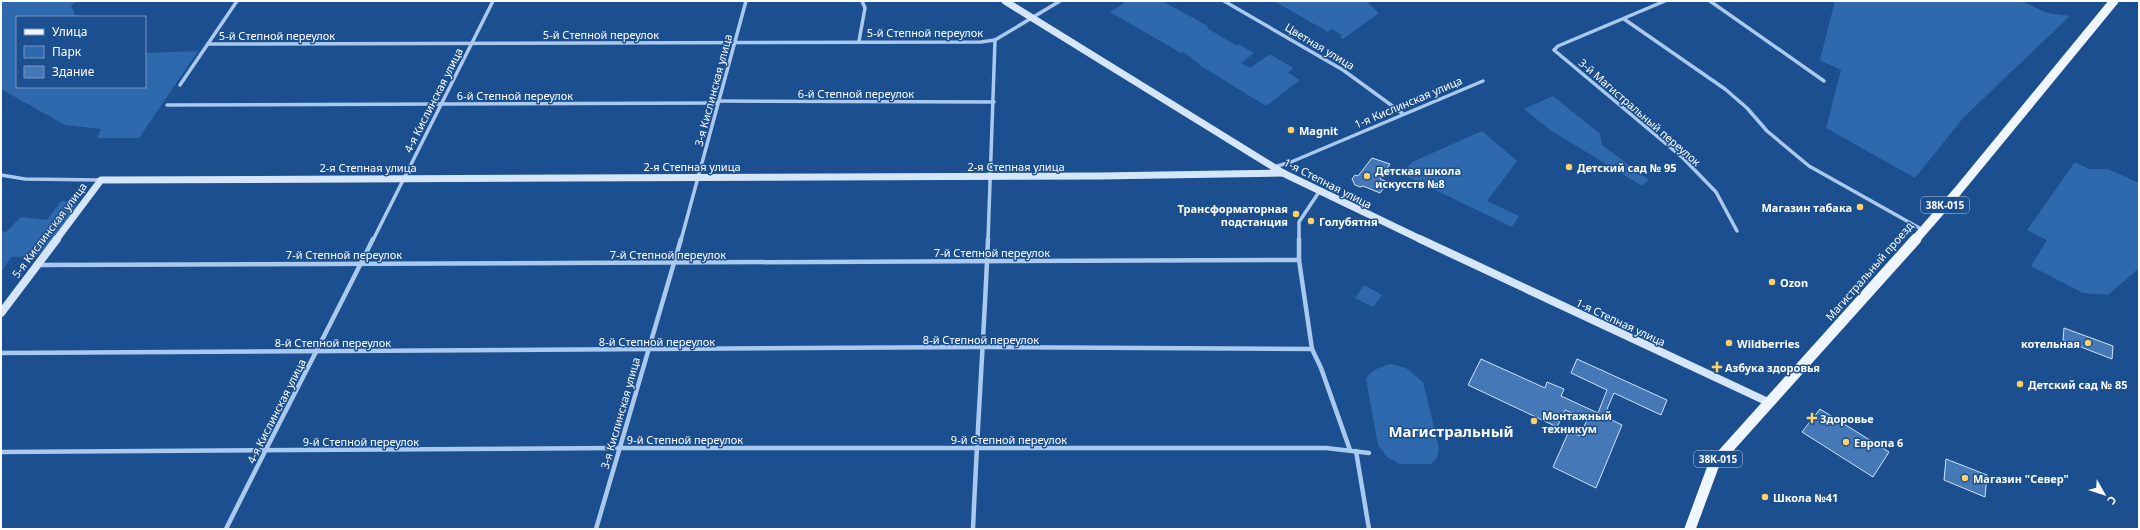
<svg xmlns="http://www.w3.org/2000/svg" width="2140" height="530" font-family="'Noto Sans',sans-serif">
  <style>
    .green { fill: #2e69ad }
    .building { fill: #4478b7; stroke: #cfe3fa }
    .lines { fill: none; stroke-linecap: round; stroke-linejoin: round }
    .street-far1 { stroke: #a9c9ee; stroke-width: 3.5 }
    .street { stroke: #a9c9ee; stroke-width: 4.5 }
    .secondary-far1 { stroke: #d6e6fa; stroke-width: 7 }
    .secondary { stroke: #d6e6fa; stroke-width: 8 }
    .primary-far1 { stroke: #f0f6ff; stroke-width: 9 }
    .primary { stroke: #f0f6ff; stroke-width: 11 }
    .poi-dot { fill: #ffd166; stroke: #1b4f8f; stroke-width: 1.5 }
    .labels { text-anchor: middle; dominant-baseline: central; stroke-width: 3; stroke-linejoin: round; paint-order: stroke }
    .shield { fill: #1b4f8f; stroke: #bbcadd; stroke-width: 1 }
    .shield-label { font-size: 10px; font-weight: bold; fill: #fff }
    .street-label { font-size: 11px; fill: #fff; stroke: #1b4f8f }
    .poi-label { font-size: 11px; font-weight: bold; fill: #fff; stroke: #1b4f8f; text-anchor: start }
    .district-label { font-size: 15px; font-weight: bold; fill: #fff; stroke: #1b4f8f }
  </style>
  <rect width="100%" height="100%" fill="#1b4f8f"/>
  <!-- green -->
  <g class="green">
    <path d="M1 1H76L71 6 76 17H17V87H145V53L198 51 139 138H97L101 129 65 125 1 89Z"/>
    <path d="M1127 1H1162L1208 26 1207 28 1237 46 1238 44 1254 53 1241 63 1250 68 1270 54 1293 68 1288 73 1300 80 1266 106 1201 66 1184 52 1181 53 1110 12Z"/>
    <path d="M1274 1H1372L1368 3 1379 13 1343 39 1340 37 1342 35 1332 29 1328 32Z"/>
    <path d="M1835 1H2021L2047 13 2070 16 1964 117 1915 178 1826 128 1841 70 1820 60Z"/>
    <path d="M1553 96 1600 134 1602 145 1649 180 1642 186 1550 130 1524 109Z"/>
    <path d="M1482 131 1517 161 1487 201 1519 216 1512 227 1402 174 1412 162Z"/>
    <path d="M2075 162 2089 169H2108L2139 183V268L2108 295 2083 293 2031 266 2047 240 2027 230Z"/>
    <path d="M61 201H79L64 225 38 256 11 257 1 272V231L6 232 21 217 47 220Z"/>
    <path d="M1364 285 1382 295 1373 307 1355 298Z"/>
    <path d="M1391 364 1406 368 1423 382 1439 448 1437 458 1431 464H1400L1387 457 1378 445 1366 379C1372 369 1380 367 1391 364Z"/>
  </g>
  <!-- building -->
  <g class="building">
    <path d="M1372 158 1390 164 1380 179 1388 182 1380 193 1363 186 1360 187 1355 185 1352 179 1355 175 1358 176Z"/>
    <path d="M2064 328 2113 346 2112 359 2063 340Z"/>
    <path d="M1481 359 1545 388 1547 382 1564 389 1561 396 1598 413 1607 390 1571 373 1577 359 1667 400 1661 415 1614 393 1604 416 1622 425 1596 488 1553 467 1569 431 1580 436 1587 420 1565 410 1557 427 1468 385Z"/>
    <path d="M1820 409 1889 452 1873 477 1802 432Z"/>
    <path d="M1946 459 1987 475 1985 497 1944 480Z"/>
  </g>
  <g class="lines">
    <!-- street-far1 -->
    <g class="street-far1">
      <path d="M1224 1 1343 70 1402 113"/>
      <path d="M1665 1 1558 46 1554 50 1683 158 1716 192 1737 231"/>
      <path d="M1710 1 1824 81"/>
      <path d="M1624 19 1725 89 1747 108 1767 131 1809 166 1923 230"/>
      <path d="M859 41 865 8 862 1"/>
      <path d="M208 44 981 42 995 40"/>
      <path d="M180 85 237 1"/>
      <path d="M719 101 994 102"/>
      <path d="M167 105 718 103"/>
      <path d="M1274 167 1291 162 1483 81"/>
      <path d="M1 175 25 179 101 180"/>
      <path d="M373 240 493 1"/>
      <path d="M681 240 746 1"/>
      <path d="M988 240 995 40 1060 1"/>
      <path d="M1299 240V222L1319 192"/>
    </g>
    <!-- street -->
    <g class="street">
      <path d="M1299 239V260L1312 349 1321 368 1350 450"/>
      <path d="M39 265 1299 260"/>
      <path d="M1 353 984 347 1312 349"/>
      <path d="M1356 451 1369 529"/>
      <path d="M1 452 619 448H1326L1369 453"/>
      <path d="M226 529C274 432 325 336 373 239"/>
      <path d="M596 529 681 239"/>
      <path d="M973 529C977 432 984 336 988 239"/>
    </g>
    <!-- secondary-far1 -->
    <g class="secondary-far1">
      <path d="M1005 1 1283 173 1422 240"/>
      <path d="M56 240 101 180 1099 176 1283 173"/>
    </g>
    <!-- secondary -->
    <g class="secondary">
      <path d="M1420 239 1768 402"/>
      <path d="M1 313 57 239"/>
    </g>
    <!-- primary-far1 -->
    <path class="primary-far1" d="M1915 240 1957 192 2114 1"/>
    <!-- primary -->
    <path class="primary" d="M1690 529 1714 464 1916 239"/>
  </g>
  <!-- markers -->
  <g class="poi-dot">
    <circle cx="1291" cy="130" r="4"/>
    <circle cx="1569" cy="167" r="4"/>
    <circle cx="1367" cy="176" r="4"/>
    <circle cx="1860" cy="207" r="4"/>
    <circle cx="1296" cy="214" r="4"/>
    <circle cx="1311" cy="221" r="4"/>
    <circle cx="1772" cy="282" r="4"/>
    <circle cx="1729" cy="343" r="4"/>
    <circle cx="2088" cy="343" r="4"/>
    <path d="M1715 361h4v4h4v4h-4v4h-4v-4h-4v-4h4z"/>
    <circle cx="2020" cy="384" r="4"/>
    <path d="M1810 412h4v4h4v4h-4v4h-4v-4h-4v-4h4z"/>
    <circle cx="1534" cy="421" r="4"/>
    <circle cx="1846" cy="442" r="4"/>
    <circle cx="1965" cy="478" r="4"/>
    <circle cx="1765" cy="497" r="4"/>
  </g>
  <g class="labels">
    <!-- shield labels -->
    <g class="shield">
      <rect x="1921" y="197" width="48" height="16" rx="3"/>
      <rect x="1694" y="451" width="48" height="16" rx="3"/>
    </g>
    <g class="shield-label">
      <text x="1945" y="205">38К-015</text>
      <text x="1718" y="459">38К-015</text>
    </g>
    <!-- street labels -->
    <g class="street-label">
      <text x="925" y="32">5-й Степной переулок</text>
      <text x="601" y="34">5-й Степной переулок</text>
      <text x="277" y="35">5-й Степной переулок</text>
      <text transform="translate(1320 46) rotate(31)">Цветная улица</text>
      <text transform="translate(713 90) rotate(-75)">3-я Кислинская улица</text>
      <text x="856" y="93">6-й Степной переулок</text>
      <text x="515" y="95">6-й Степной переулок</text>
      <text transform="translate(433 100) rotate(-63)">4-я Кислинская улица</text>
      <text transform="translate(1408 102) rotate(-23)">1-я Кислинская улица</text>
      <text transform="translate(1640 112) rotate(41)">3-й Магистральный переулок</text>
      <text x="692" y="166">2-я Степная улица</text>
      <text x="1016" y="166">2-я Степная улица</text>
      <text x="368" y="167">2-я Степная улица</text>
      <text transform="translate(1328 183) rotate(27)">1-я Степная улица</text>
      <text transform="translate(49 230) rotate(-53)">5-я Кислинская улица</text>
      <text x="992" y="252">7-й Степной переулок</text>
      <text x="344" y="254">7-й Степной переулок</text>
      <text x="668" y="254">7-й Степной переулок</text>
      <text transform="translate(1869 271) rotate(-49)">Магистральный проезд</text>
      <text transform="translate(1621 322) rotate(25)">1-я Степная улица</text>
      <text x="981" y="339">8-й Степной переулок</text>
      <text x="657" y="341">8-й Степной переулок</text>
      <text x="333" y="342">8-й Степной переулок</text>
      <text transform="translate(276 411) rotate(-63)">4-я Кислинская улица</text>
      <text transform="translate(620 413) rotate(-74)">3-я Кислинская улица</text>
      <text x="685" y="439">9-й Степной переулок</text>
      <text x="1009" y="439">9-й Степной переулок</text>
      <text x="361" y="441">9-й Степной переулок</text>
    </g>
    <!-- poi labels -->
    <g class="poi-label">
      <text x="1299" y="130">Magnit</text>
      <text x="1577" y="167">Детский сад № 95</text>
      <text x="1375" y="170">Детская школа<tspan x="1375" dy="13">искусств №8</tspan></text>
      <text x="1852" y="207" text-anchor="end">Магазин табака</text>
      <text x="1288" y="208" text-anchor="end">Трансформаторная<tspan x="1288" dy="13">подстанция</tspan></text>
      <text x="1319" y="221">Голубятня</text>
      <text x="1780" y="282">Ozon</text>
      <text x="1737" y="343">Wildberries</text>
      <text x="2080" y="343" text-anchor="end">котельная</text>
      <text x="1725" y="367">Азбука здоровья</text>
      <text x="2028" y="384">Детский сад № 85</text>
      <text x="1542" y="415">Монтажный<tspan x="1542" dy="13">техникум</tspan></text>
      <text x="1820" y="418">Здоровье</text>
      <text x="1854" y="442">Европа 6</text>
      <text x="1973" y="478">Магазин "Север"</text>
      <text x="1773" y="497">Школа №41</text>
    </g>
    <!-- district labels -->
    <g class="district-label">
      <text x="1451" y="431">Магистральный</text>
    </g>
  </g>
  <!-- border -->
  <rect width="2140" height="530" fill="none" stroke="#ffffff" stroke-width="4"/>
  <!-- legend -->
  <rect x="16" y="16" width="130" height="72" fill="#1b4f8f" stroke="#7695bc"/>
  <rect x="24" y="29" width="20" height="6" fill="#f0f6ff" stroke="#7695bc"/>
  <text x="52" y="36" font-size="12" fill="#ffffff">Улица</text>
  <rect x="24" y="46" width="20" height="12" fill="#2e69ad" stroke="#7695bc"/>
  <text x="52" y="56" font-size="12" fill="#ffffff">Парк</text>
  <rect x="24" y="66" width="20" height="12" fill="#4478b7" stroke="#7695bc"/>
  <text x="52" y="76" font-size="12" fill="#ffffff">Здание</text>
  <!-- north arrow -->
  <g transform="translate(2104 494) rotate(129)" stroke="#1b4f8f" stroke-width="3" paint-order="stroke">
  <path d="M0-3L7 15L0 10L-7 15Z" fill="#ffffff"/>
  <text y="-6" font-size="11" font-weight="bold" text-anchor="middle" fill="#ffffff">С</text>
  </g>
</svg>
